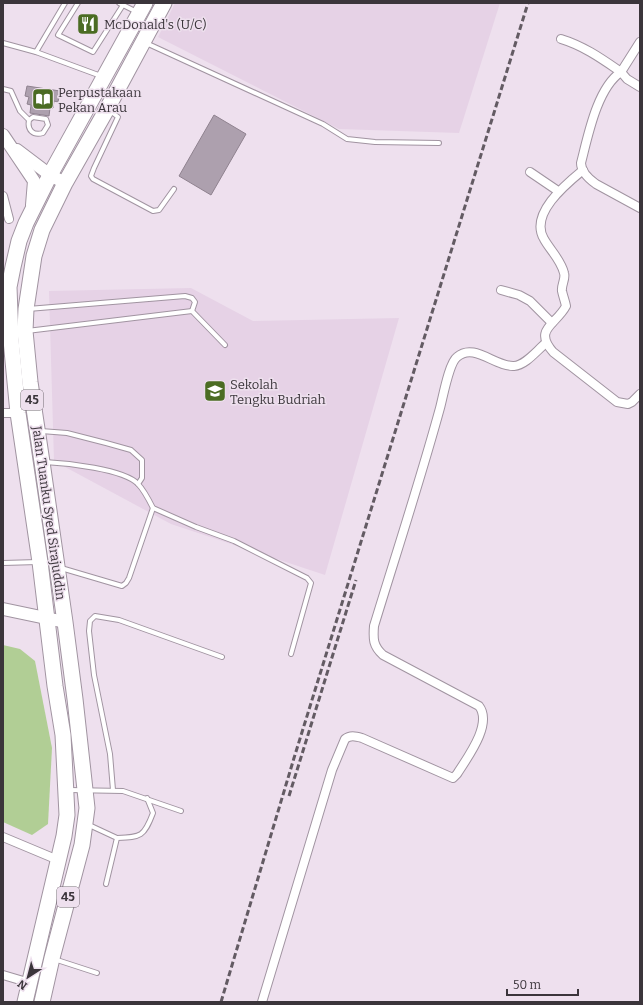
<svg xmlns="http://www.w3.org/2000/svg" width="643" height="1005" font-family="Bitter,serif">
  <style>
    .built { fill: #e6d2e6 }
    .green { fill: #b1ce95 }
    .building { fill: #ada0ae; stroke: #8f828f }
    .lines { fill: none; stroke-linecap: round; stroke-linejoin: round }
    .lane-casing { stroke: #a194a1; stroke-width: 6 }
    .street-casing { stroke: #a194a1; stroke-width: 10 }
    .secondary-casing { stroke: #a194a1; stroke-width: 14 }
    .highway-casing { stroke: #a194a1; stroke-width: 17 }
    .lane { stroke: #fff; stroke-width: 4 }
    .street { stroke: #fff; stroke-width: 8 }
    .secondary { stroke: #fff; stroke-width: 12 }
    .highway { stroke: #fff; stroke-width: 15 }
    .rail { stroke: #635b63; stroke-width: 3; stroke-dasharray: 6 3; stroke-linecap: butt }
    .labels { text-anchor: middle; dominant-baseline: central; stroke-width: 3; stroke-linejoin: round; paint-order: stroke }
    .shield { fill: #eee0ee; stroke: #716871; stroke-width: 1 }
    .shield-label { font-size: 12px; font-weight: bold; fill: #3b353b }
    .poi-label { font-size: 13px; fill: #3b353b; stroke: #eee0ee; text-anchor: start }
    .street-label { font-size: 13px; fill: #3b353b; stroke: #eee0ee }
  </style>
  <rect width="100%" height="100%" fill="#eee0ee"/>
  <!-- built -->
  <g class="built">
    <path d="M175 3H500L459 133 339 129 158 37Z"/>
    <path d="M191 288 253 321 399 318 325 575 171 524 54 461 49 291Z"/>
  </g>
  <!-- green -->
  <path class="green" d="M3 645 20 649 35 661 52 748 48 824 32 835 3 822Z"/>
  <!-- building -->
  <g class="building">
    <path d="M27 86 60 91 58 102 54 101 53 108H50L49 116 30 113 31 105 27 104 29 97 25 96Z"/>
    <path d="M214 115 246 134 211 195 179 176Z"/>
  </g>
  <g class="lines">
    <!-- lane casing -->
    <g class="lane-casing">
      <g id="lane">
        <path d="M78 3 58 35 93 52 123 5"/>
        <path d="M119 3 137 12"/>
        <path d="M3 43 36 52 101 76"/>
        <path d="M146 43 323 124 347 139 375 142 439 143"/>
        <path d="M36 52 65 3"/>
        <path d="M3 89 11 91 20 111 29 120C27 130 33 136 43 133L48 125 46 119 33 117 29 120"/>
        <path d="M109 110 118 117 94 168 91 176 93 179 153 211 159 210 174 189"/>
        <path d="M28 309 185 296 192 298 195 302 192 311"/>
        <path d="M192 311 225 345"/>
        <path d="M27 331 192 311"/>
        <path d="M41 431 67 433 106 443 131 450 142 460V478L138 484"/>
        <path d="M45 462C66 463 124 469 138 484 144 490 149 500 153 508L196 527 234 541 307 578 311 583 291 654"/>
        <path d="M3 563 38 562"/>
        <path d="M61 568 122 586 126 583 129 578 153 508"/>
        <path d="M69 790 123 791 181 811"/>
        <path d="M113 790 110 754 94 675 89 631 90 621 95 616 119 620 222 657"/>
        <path d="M89 825 117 838 106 884"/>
        <path d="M117 838C141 837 144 837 153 813L147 798"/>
        <path d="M54 959 97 973"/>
      </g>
    </g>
    <!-- street casing -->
    <g class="street-casing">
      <g id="street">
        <path d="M561 39C584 46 602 59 621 72 597 88 588 136 581 163 581 172 589 179 596 184L640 208"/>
        <path d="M640 42 621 72 627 79 640 87"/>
        <path d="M583 170C566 184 529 214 544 239 550 250 561 260 564 273 566 279 561 285 562 291 563 296 565 301 566 306 556 325 533 329 553 352L617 402 628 404 632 402 640 394"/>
        <path d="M530 172 558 191"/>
        <path d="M3 196 9 219"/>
        <path d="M501 290 519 295 530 301 552 323"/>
        <path d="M3 413H18"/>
        <path d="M3 837 58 860"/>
        <path d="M3 975 30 983"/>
        <path d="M262 1002 332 770 345 739C350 735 355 736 362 738L453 778 457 774C467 758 493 724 479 706L383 655C373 646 373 639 374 626 396 554 420 481 440 408 443 397 449 363 457 357 474 342 495 367 514 366 526 365 537 350 546 343"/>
      </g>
    </g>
    <!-- secondary casing -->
    <g class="secondary-casing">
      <g id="secondary">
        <path d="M3 135 34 181 32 205"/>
        <path d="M17 150 50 175 65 183"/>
        <path d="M3 609 65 622"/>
      </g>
    </g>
    <!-- highway casing -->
    <g class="highway-casing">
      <g id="highway">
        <path d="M25 1002 64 836 67 815 63 735 55 686 40 562 18 413 11 340 9 287 13 267 19 241 26 223 50 175 145 3"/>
        <path d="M42 1002 52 958 82 845 87 808 75 699 65 622 42 462 30 382 25 331 26 309 34 256 42 230 65 183 107 109 164 3"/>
      </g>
    </g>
    <!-- lane -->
    <use href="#lane" class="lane"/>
    <!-- street -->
    <use href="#street" class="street"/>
    <!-- secondary -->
    <use href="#secondary" class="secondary"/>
    <!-- highway -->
    <use href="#highway" class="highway"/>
    <!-- rail -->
    <g class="rail">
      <path d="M289 796 356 580"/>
      <path d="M221 1002 294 758 528 3"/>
    </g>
  </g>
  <!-- icons -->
  <defs>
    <g id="restaurant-square" transform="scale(1.15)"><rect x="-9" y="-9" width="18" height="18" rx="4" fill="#4b6c23" stroke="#eee0ee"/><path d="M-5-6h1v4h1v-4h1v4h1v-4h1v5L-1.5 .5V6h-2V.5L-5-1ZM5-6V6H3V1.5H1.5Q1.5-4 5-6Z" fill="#fff"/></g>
    <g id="library-square" transform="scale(1.15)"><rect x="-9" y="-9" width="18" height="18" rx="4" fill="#4b6c23" stroke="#eee0ee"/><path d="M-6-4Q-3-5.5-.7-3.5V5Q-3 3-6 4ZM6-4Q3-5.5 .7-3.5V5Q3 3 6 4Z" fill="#fff"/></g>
    <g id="school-square" transform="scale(1.15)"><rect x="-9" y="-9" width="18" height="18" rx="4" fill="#4b6c23" stroke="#eee0ee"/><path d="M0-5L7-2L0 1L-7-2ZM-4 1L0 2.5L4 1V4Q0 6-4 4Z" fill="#fff"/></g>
  </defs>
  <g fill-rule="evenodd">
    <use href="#restaurant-square" x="88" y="24"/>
    <use href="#library-square" x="43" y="99"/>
    <use href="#school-square" x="215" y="391"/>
  </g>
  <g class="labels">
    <!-- shield labels -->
    <g class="shield">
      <rect x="21" y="390" width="22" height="20" rx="3"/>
      <rect x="57" y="887" width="22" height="20" rx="3"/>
    </g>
    <g class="shield-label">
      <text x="32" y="400">45</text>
      <text x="68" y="897">45</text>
    </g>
    <!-- poi labels -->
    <g class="poi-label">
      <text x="104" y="24">McDonald's (U/C)</text>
      <text x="58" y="92">Perpustakaan<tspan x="58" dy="15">Pekan Arau</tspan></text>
      <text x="230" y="384">Sekolah<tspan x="230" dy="15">Tengku Budriah</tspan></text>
    </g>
    <!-- street labels -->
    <g class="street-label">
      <text transform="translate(49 513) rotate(82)">Jalan Tuanku Syed Sirajuddin</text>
    </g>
  </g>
  <!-- border -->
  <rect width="643" height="1005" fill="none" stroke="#3b353b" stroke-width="8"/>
  <!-- north arrow -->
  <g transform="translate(28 977) rotate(216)" stroke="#eee0ee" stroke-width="3" paint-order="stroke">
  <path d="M0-3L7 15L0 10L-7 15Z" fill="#3b353b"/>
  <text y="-6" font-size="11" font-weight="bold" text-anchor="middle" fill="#3b353b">N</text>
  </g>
  <!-- scale -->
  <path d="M507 989v6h71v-6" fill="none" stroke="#3b353b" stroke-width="2"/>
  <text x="513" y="989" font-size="12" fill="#3b353b" stroke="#eee0ee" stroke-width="3" paint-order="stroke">50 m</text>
</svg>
